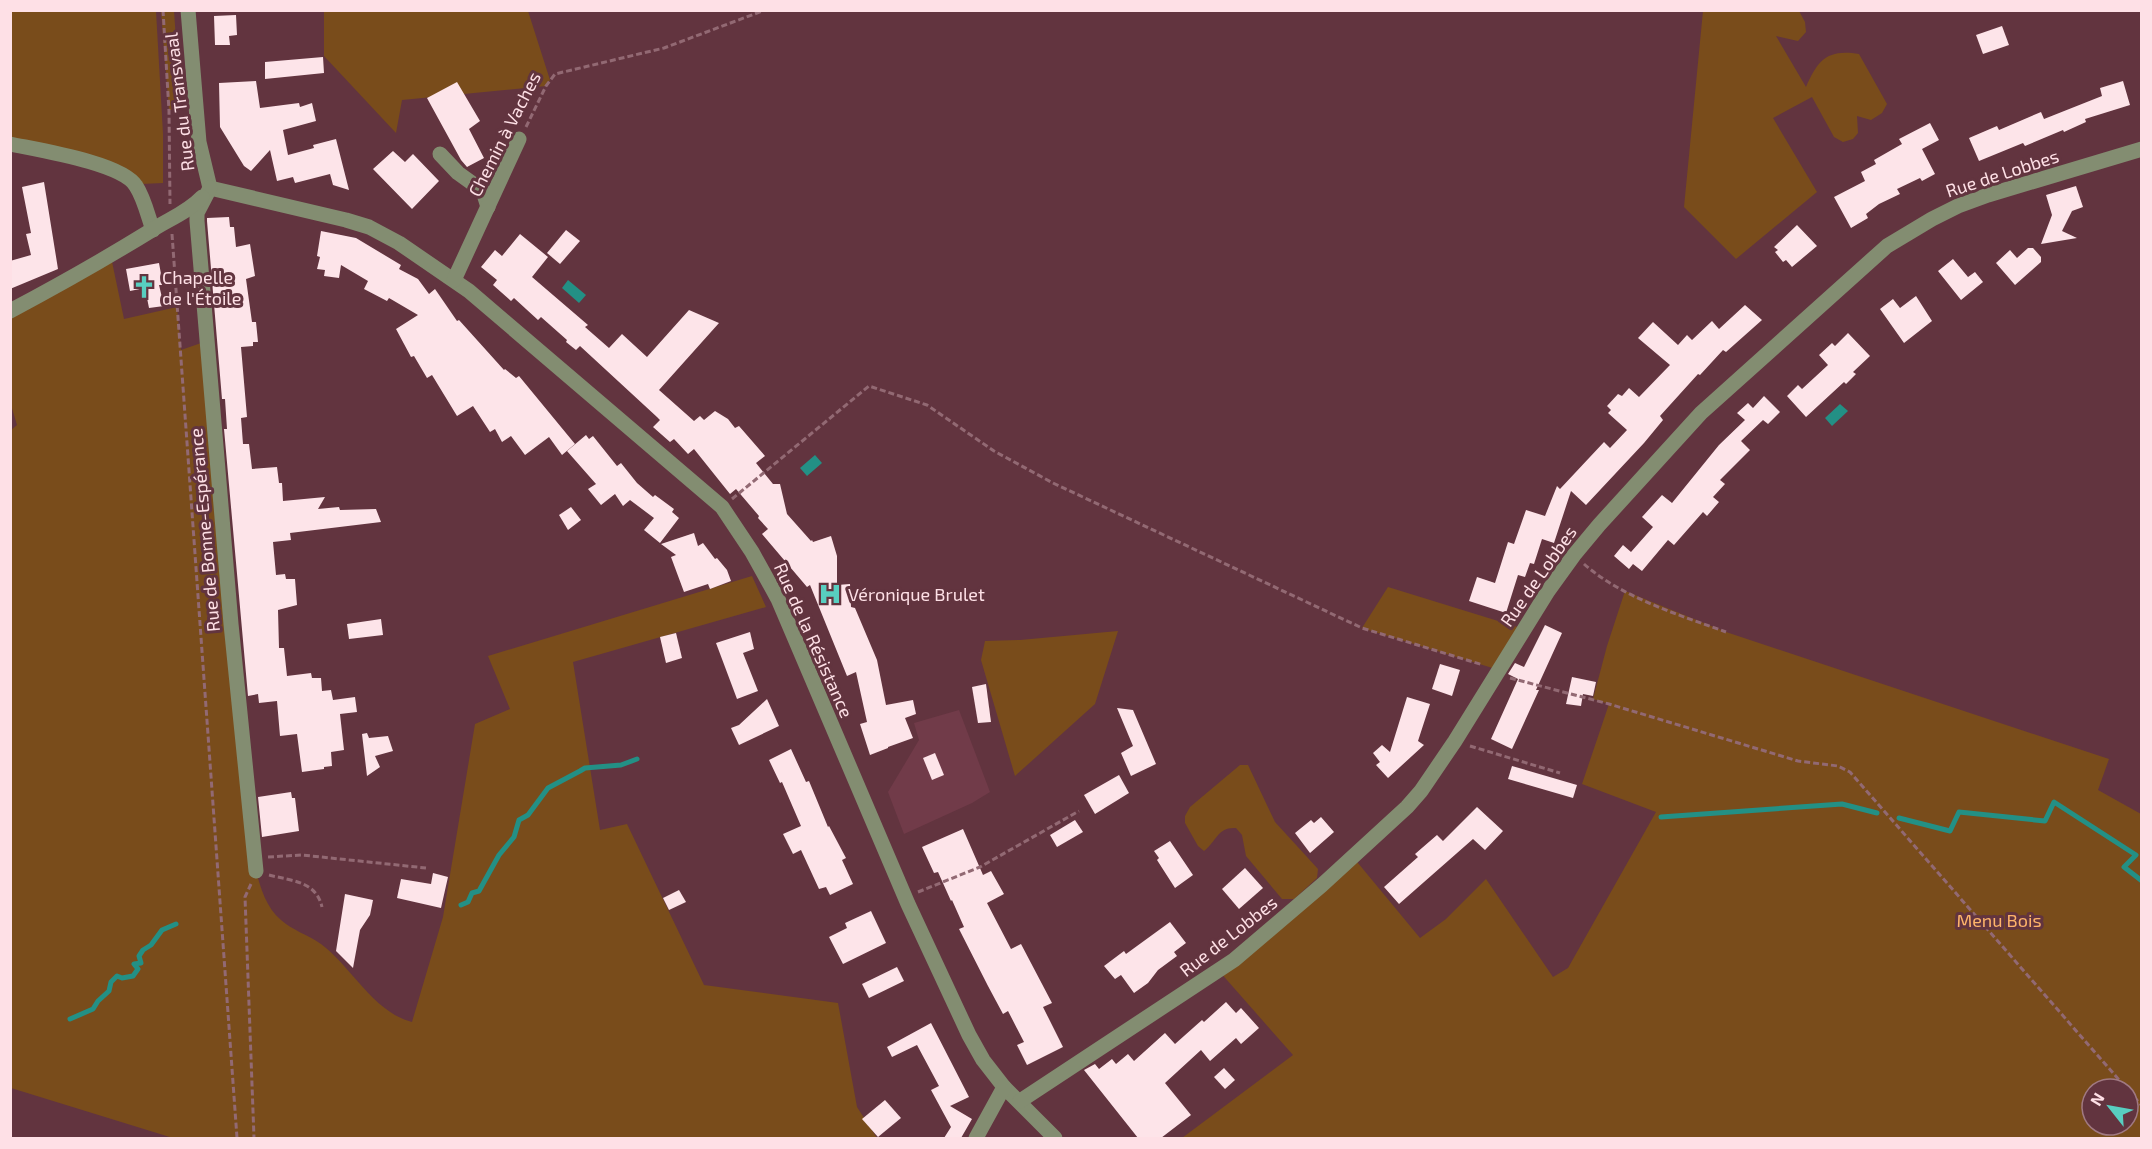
<svg xmlns="http://www.w3.org/2000/svg" width="2152" height="1149" font-family="'Exo 2',sans-serif">
  <style>
    .built { fill: #713b49 }
    .green { fill: #794c1b; fill-rule: evenodd }
    .water { fill: #239085 }
    .lines { fill: none; stroke-linecap: round; stroke-linejoin: round }
    .stream { stroke: #239085; stroke-width: 5 }
    .building { fill: #fde4e9 }
    .path { stroke: #926973; stroke-width: 3; stroke-dasharray: 6 3; stroke-linecap: butt }
    .minor { stroke: #838d71; stroke-width: 15 }
    .labels { text-anchor: middle; dominant-baseline: central; stroke-width: 6; stroke-linejoin: round; paint-order: stroke }
    .street-label { font-size: 18px; fill: #fee0e6; stroke: #62343f }
    .poi-label { font-size: 18px; fill: #fee0e6; stroke: #62343f; text-anchor: start }
    .park-label { font-size: 18px; fill: #feb46a; stroke: #62343f }
  </style>
  <rect width="100%" height="100%" fill="#62343f"/>
  <!-- built -->
  <path class="built" d="M959 710 990 792 972 803 904 834 888 792 919 740 914 723Z"/>
  <!-- green -->
  <g class="green">
    <path d="M11 11H156L163 134V183L141 184 11 137Z"/>
    <path d="M161 11H174L181 110H169Z"/>
    <path d="M324 11H528L550 80 546 86 402 100 396 133 324 56Z"/>
    <path d="M1703 11H1799L1805 22 1806 32 1798 41 1776 36 1806 87C1818 60 1827 49 1859 54L1887 104 1882 113 1871 120 1857 116 1858 133 1853 139 1843 142 1834 137 1812 97 1773 118 1817 192 1736 259 1684 207Z"/>
    <path d="M111 257 124 319 177 307 181 350 207 341 256 871C261 889 266 907 281 920 292 930 308 935 321 944 351 966 373 1012 412 1022L443 917 475 724 510 709 488 656 752 576 766 607 573 662 600 830 627 824 704 985 838 1003 857 1107 877 1138H173L11 1088 10 431 17 425 11 405V311Z"/>
    <path d="M1388 587 1524 629 1499 670 1362 628Z"/>
    <path d="M1625 591 1726 632 2109 759 2098 790 2141 814V1138H1182L1293 1055 1219 971 1353 857 1420 938 1446 919 1486 879 1553 977 1568 968 1656 812 1582 784 1609 704 1593 699 1607 646ZM2092 1089H2128V1125H2092Z"/>
    <path d="M1118 631 1095 704 1015 776 981 660 985 641 1020 640Z"/>
    <path d="M1240 765H1248L1275 822 1318 869 1317 878 1294 899H1282L1246 856 1242 835 1236 828C1217 827 1217 841 1204 851L1198 846 1185 823V816L1190 807Z"/>
  </g>
  <!-- water -->
  <g class="water">
    <path d="M568 280 586 295 579 303 562 288Z"/>
    <path d="M1840 404 1848 411 1832 426 1825 418Z"/>
    <path d="M815 455 822 463 807 476 800 468Z"/>
  </g>
  <g class="lines">
    <!-- stream -->
    <g class="stream">
      <path d="M1661 817 1842 804 1877 813"/>
      <path d="M1899 818 1950 831 1959 812 2045 821 2054 802 2136 855 2124 867 2142 881"/>
      <path d="M461 905 468 902 472 893 479 891 499 855 514 837 519 820 528 815 548 788 580 771 585 768 621 765 637 759"/>
      <path d="M70 1019 93 1009 98 1001 109 991 111 982 117 976 122 978 133 976 138 969 134 964 141 963 139 956 143 950 151 945 162 930 176 924"/>
    </g>
  </g>
  <!-- building -->
  <g class="building">
    <path d="M236 15 237 35 229 36 230 45H215L214 16Z"/>
    <path d="M2002 26 2009 45 1983 54 1976 35Z"/>
    <path d="M323 57 324 73 265 79V62Z"/>
    <path d="M256 81 260 108 299 103 300 107 312 103 316 121 283 130 288 155 314 148 313 145 336 139 349 190 333 185 330 174 295 183 293 177 277 181 270 150 251 171 244 166 220 127 219 83Z"/>
    <path d="M2123 81 2130 105 2085 119 2086 122 2064 132 2063 130 2025 146 2023 143 1979 161 1969 138 1997 126 1999 130 2041 112 2044 119 2102 96 2100 88Z"/>
    <path d="M457 82 480 121 469 129 484 158 467 167 461 160 427 98Z"/>
    <path d="M1930 123 1939 140 1922 149 1935 174 1922 181 1920 178 1897 189 1900 194 1879 204 1866 214 1868 218 1851 228 1834 197 1865 181 1861 172 1876 164 1874 160 1902 144 1899 139Z"/>
    <path d="M393 151 405 162 413 154 439 181 412 209 373 169Z"/>
    <path d="M44 182 58 269 10 289V261L31 255 26 234 31 233 22 187Z"/>
    <path d="M2076 186 2083 207 2072 211 2062 231 2077 238 2041 244 2052 215 2046 195Z"/>
    <path d="M229 217 230 227H234L236 247 250 244 255 276 246 279 252 322H256L258 342H253V346L241 347 247 417 241 418 243 444H249L252 469 277 467 279 483H282L283 501 325 497 318 509 339 507 340 510 376 509 381 522 290 533 291 540 273 542 276 575 285 574 286 579H295L297 605 278 610 279 648H284L287 676 311 673 312 678H321L322 691 331 690 333 700 355 697 357 712 340 714 344 750 331 752 332 766 324 767V769L302 772 297 734 280 736 277 701 259 703 258 694 248 696 224 429H227L225 399H222L207 221V218Z"/>
    <path d="M1797 225 1817 246 1792 267 1786 260 1783 262 1775 252 1778 250 1774 247Z"/>
    <path d="M566 230 580 241 560 264 547 253Z"/>
    <path d="M321 231 356 238 401 265 399 269 418 279 429 294 435 289 457 321 459 320 504 370 505 369 516 378 519 376 575 444 562 455 549 437 525 455 511 436 502 442 495 429 490 432 473 406 457 416 432 375 427 378 414 356 411 357 396 329 418 315 389 298 387 301 364 289 368 281 341 265 339 278 324 276 325 270 317 269 320 257 317 256Z"/>
    <path d="M520 234 548 257 532 277 588 325 585 327 609 348 622 334 647 357 689 310 719 323 659 390 694 421 700 416 704 420 715 411 728 419 735 428 739 426 765 456 756 463 773 484H780L787 514 811 541 812 540 813 542 831 536 837 556V585L850 584 851 607 855 608 877 660 886 705 913 700 916 714 905 718 913 738 888 747V748L870 755 860 724 867 722 856 672 847 676 810 585 807 587 762 534 768 529 758 518 759 516 736 489 730 494 694 449 688 454 674 439 670 442 653 427 660 420 657 417 580 346 576 350 566 342 567 340 541 317 538 320 514 298 511 301 493 285 497 280 481 267 495 250 502 256Z"/>
    <path d="M2028 248H2033L2041 257V262L2015 285 1996 263 2010 250 2017 258Z"/>
    <path d="M1953 259 1968 277 1975 272 1983 282 1961 300 1938 271Z"/>
    <path d="M159 263 163 285H159L164 306 149 308 145 288 130 291 126 269Z"/>
    <path d="M1916 296 1932 321 1904 343 1880 309 1893 299 1900 308Z"/>
    <path d="M1745 305 1762 320 1726 352 1723 350 1700 375 1698 374 1660 416 1663 420 1644 443 1586 505 1571 491 1554 543 1542 539 1534 564 1530 563 1525 577 1518 575 1506 613 1469 601 1477 577 1495 583 1508 542 1514 544 1526 510 1545 516 1557 486 1560 489 1604 442 1610 448 1627 430 1608 413 1611 410 1607 406 1618 394 1622 396 1629 388 1639 397 1670 365 1638 338 1653 322 1678 345 1687 335 1692 340 1712 321 1719 329Z"/>
    <path d="M1848 333 1870 356 1853 372 1856 374 1846 384 1844 382 1806 417 1787 396 1798 385 1802 389 1828 365 1819 355 1832 343 1835 346Z"/>
    <path d="M1764 396 1780 412 1768 424 1763 420 1741 441 1750 450 1720 480 1725 484 1713 497 1719 502 1707 516 1703 512 1674 545 1668 540 1642 571 1633 564 1629 569 1614 556 1623 545 1631 552 1653 527 1642 517 1662 495 1672 503 1719 445 1745 420 1737 413 1748 403 1753 408Z"/>
    <path d="M586 435 589 439 593 436 617 466 621 463 637 483 653 497 655 495 674 509 672 512 679 518 660 543 644 530 654 518 630 500 623 506 615 494 601 505 588 489 596 484 567 451Z"/>
    <path d="M571 507 581 520 568 530 559 515Z"/>
    <path d="M694 533 698 546 703 543 715 559 717 558 727 570 731 581 710 589 708 584 684 592 671 557 676 555 661 544Z"/>
    <path d="M381 619 383 635 349 639 347 624Z"/>
    <path d="M1545 625 1562 633 1536 690H1539L1512 749 1491 739 1518 679 1508 674 1515 663 1524 667Z"/>
    <path d="M750 632 754 649 743 653 758 691 737 699 716 643Z"/>
    <path d="M676 633 682 658 666 663 660 637Z"/>
    <path d="M1440 664 1460 670 1452 696 1432 689Z"/>
    <path d="M1572 677 1596 682 1593 696 1583 694 1581 706 1566 704Z"/>
    <path d="M986 684 991 722 978 723 972 687Z"/>
    <path d="M1407 697 1430 704 1418 741 1424 745 1388 778 1376 765 1380 762 1373 753 1382 745 1390 752Z"/>
    <path d="M767 699 779 726 739 745 731 728 739 725Z"/>
    <path d="M1117 708 1133 710 1156 764 1131 776 1121 753 1133 746Z"/>
    <path d="M367 733 369 738 388 736 393 751 375 756 380 767 367 776 362 734Z"/>
    <path d="M791 749 806 782 809 781 828 827 829 826 846 858 842 860 853 884 830 895 826 887 819 889 801 850 793 854 783 834 801 826 782 782 780 783 769 760Z"/>
    <path d="M935 753 944 775 932 780 923 758Z"/>
    <path d="M1512 766 1577 785 1573 798 1508 779Z"/>
    <path d="M1119 775 1129 793 1095 814 1084 795Z"/>
    <path d="M291 792 292 798H295L299 831 262 837 258 797Z"/>
    <path d="M1477 807 1503 831 1485 850 1473 839 1399 904 1384 887 1418 857 1415 854 1437 835 1443 841Z"/>
    <path d="M1321 817 1334 832 1310 853 1295 833 1311 820 1314 823Z"/>
    <path d="M1075 820 1083 832 1057 847 1050 835Z"/>
    <path d="M963 829 983 875 991 871 1004 894 987 903 1011 949 1021 944 1052 1003 1043 1007 1063 1047 1027 1065 1017 1045 1024 1042 1008 1011 1003 1014 988 986 959 929 964 927 952 900 951 901 938 872 934 873 922 847Z"/>
    <path d="M1170 841 1193 875 1175 888 1157 860 1159 858 1154 851Z"/>
    <path d="M1245 868 1263 888 1239 909 1222 889Z"/>
    <path d="M433 873 448 877 441 908 397 898 401 879 431 884Z"/>
    <path d="M679 890 686 902 669 910 663 898Z"/>
    <path d="M345 894 373 900 370 915 360 930 353 968 336 951Z"/>
    <path d="M871 911 886 943 843 964 829 937 847 928 845 923Z"/>
    <path d="M1170 922 1186 943 1174 952 1177 956 1158 970 1148 983 1134 993 1121 975 1115 979 1104 966 1124 951 1126 954Z"/>
    <path d="M897 967 904 981 869 998 862 984Z"/>
    <path d="M1226 1002 1236 1013 1241 1008 1259 1028 1241 1044 1236 1038 1210 1061 1201 1050 1165 1083 1191 1115 1161 1138H1138L1084 1070 1095 1064 1099 1069 1112 1059 1116 1064 1128 1054 1134 1061 1165 1033 1175 1044 1202 1020 1204 1022Z"/>
    <path d="M931 1023 969 1097 950 1106 972 1119 961 1138H944L951 1127 931 1090 939 1086 917 1045 892 1057 887 1047Z"/>
    <path d="M1224 1068 1235 1080 1225 1089 1214 1077Z"/>
    <path d="M885 1100 901 1118 878 1137 862 1119Z"/>
  </g>
  <g class="lines">
    <!-- path -->
    <g class="path">
      <path d="M163 10 169 111 170 204"/>
      <path d="M526 127 546 86 555 74 664 48 765 10"/>
      <path d="M172 234 237 1138"/>
      <path d="M732 499 869 386 927 405 994 451 1053 483 1362 628 1483 665"/>
      <path d="M1584 564C1621 597 1679 615 1726 632"/>
      <path d="M1510 678 1609 704 1798 761 1838 766 1850 772 2127 1089"/>
      <path d="M1470 746 1560 773"/>
      <path d="M268 857 302 855 426 868"/>
      <path d="M269 875C292 881 316 881 322 907"/>
      <path d="M251 884 245 897 254 1138"/>
      <path d="M918 892 980 867 1079 811"/>
      <path d="M2128 1090 2142 1106"/>
    </g>
    <!-- minor -->
    <g class="minor">
      <path d="M188 10 199 142 210 188"/>
      <path d="M10 144C38 150 122 163 136 186 144 198 148 216 153 230"/>
      <path d="M440 154 458 173 483 191 488 207"/>
      <path d="M210 188 346 220 369 227 399 243 469 291 722 507 752 552 778 599 908 904 969 1035 983 1060 1004 1087 1055 1138"/>
      <path d="M210 188 197 213V221L231 624 256 871"/>
      <path d="M454 280 519 139"/>
      <path d="M10 311C59 285 105 259 152 230 169 219 188 212 202 197"/>
      <path d="M1020 1101 1234 960 1322 885 1407 807 1421 791 1455 741 1548 591 1574 555 1599 525 1701 413 1887 246 1932 219 1958 206 1988 195 2142 149"/>
      <path d="M976 1138 1004 1087"/>
    </g>
  </g>
  <!-- icons -->
  <defs>
    <g id="church-bare" transform="scale(1.8)"><path d="M-1.2-6h2.4v3.5h3.3v2.4h-3.3V6h-2.4V-.1h-3.3v-2.4h3.3Z" fill="#58cec0" stroke="#62343f" stroke-width="2.5" paint-order="stroke"/></g>
    <g id="hospital-bare" transform="scale(1.8)"><path d="M-5-5h3v3.5h4V-5h3V5h-3V1.5h-4V5h-3Z" fill="#58cec0" stroke="#62343f" stroke-width="2.5" paint-order="stroke"/></g>
  </defs>
  <g fill-rule="evenodd">
    <use href="#church-bare" x="144" y="287"/>
    <use href="#hospital-bare" x="830" y="594"/>
  </g>
  <g class="labels">
    <!-- street labels -->
    <g class="street-label">
      <text transform="translate(179 102) rotate(-97)">Rue du Transvaal</text>
      <text transform="translate(504 134) rotate(-63)">Chemin à Vaches</text>
      <text transform="translate(2002 173) rotate(-18)">Rue de Lobbes</text>
      <text transform="translate(204 530) rotate(-95)">Rue de Bonne-Espérance</text>
      <text transform="translate(1538 576) rotate(-55)">Rue de Lobbes</text>
      <text transform="translate(814 640) rotate(66)">Rue de la Résistance</text>
      <text transform="translate(1228 936) rotate(-38)">Rue de Lobbes</text>
    </g>
    <!-- poi labels -->
    <g class="poi-label">
      <text x="162" y="277">Chapelle<tspan x="162" dy="21">de l'Étoile</tspan></text>
      <text x="848" y="594">Véronique Brulet</text>
    </g>
    <!-- park labels -->
    <g class="park-label">
      <text x="1999" y="920">Menu Bois</text>
    </g>
  </g>
  <!-- border -->
  <rect width="2152" height="1149" fill="none" stroke="#fee0e6" stroke-width="24"/>
  <!-- north arrow -->
  <g transform="translate(2110 1107) rotate(301)"><circle r="28" fill="#62343f" stroke="#a07982" stroke-width="1.5"/>
  <path d="M0-4.5L10 22L0 15L-10 22Z" fill="#58cec0"/>
  <text y="-9" font-size="16" font-weight="bold" text-anchor="middle" fill="#fee0e6">N</text>
  </g>
</svg>
